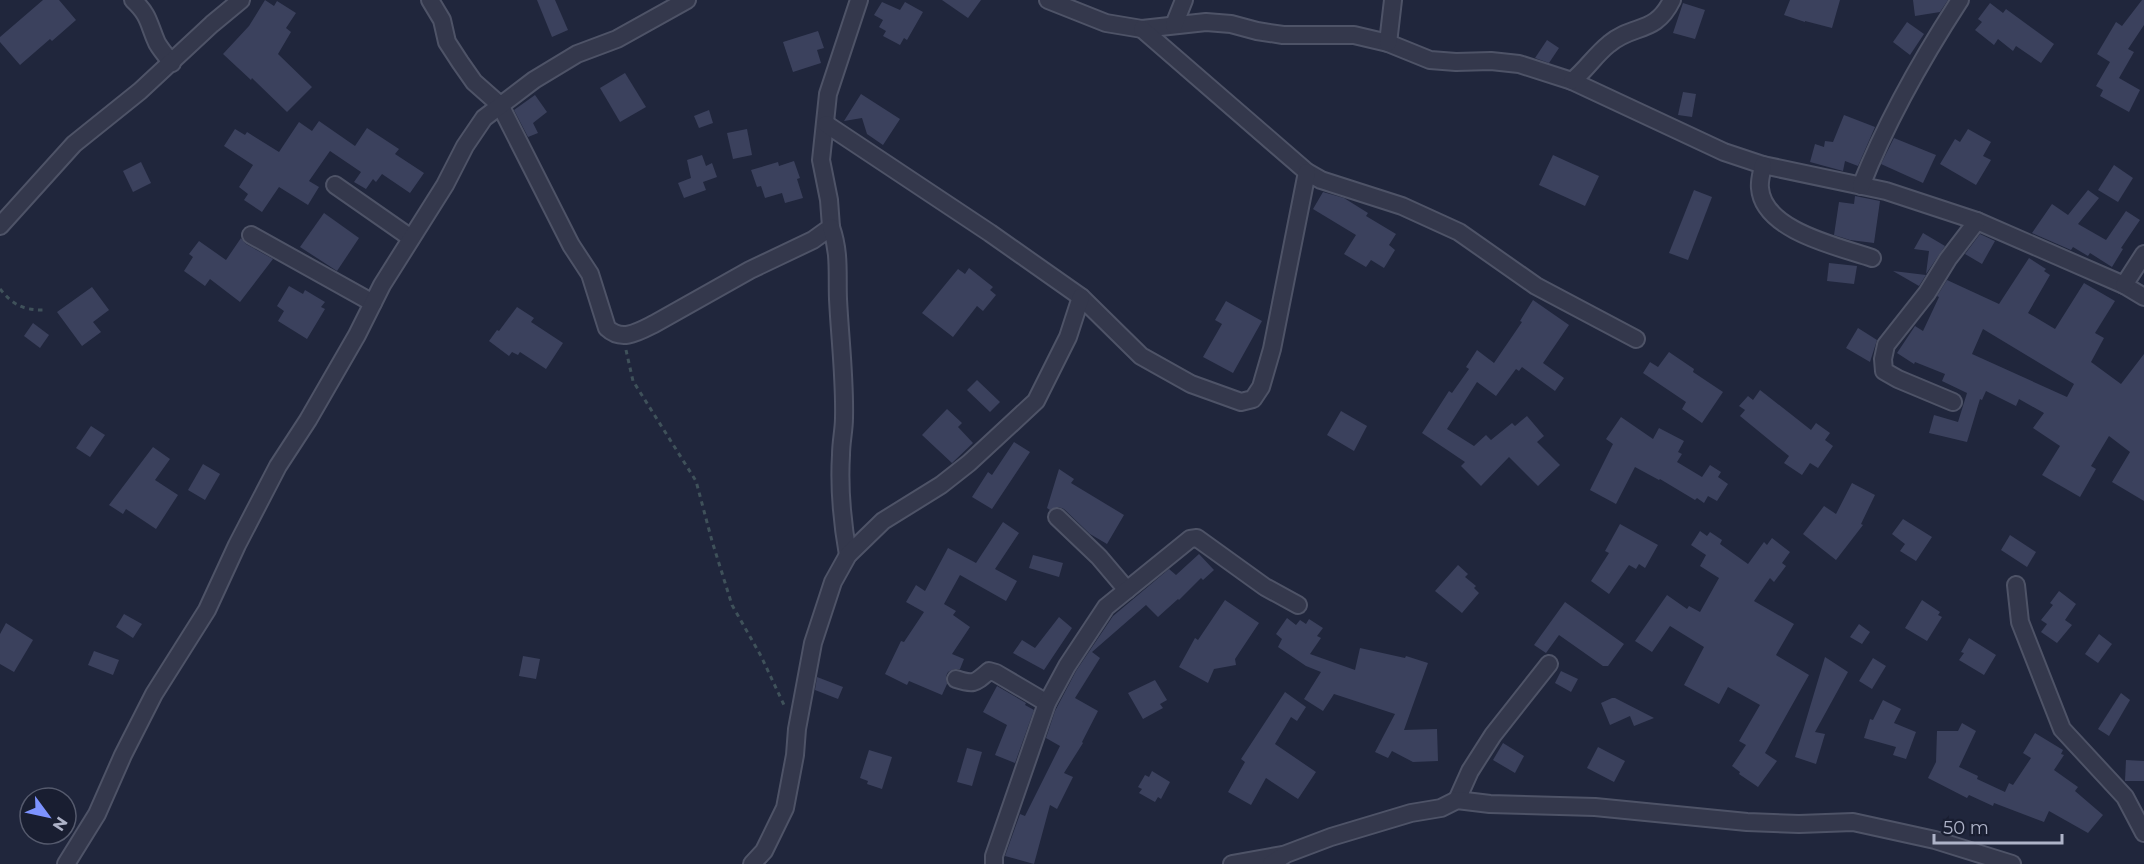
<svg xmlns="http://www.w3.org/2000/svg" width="2144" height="864" font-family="Montserrat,sans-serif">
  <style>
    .building { fill: #3b415d; fill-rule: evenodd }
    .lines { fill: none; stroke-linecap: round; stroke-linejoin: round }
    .minor-casing { stroke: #4e5367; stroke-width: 20 }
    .path { stroke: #3f515a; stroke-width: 3; stroke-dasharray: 4.5 4.5; stroke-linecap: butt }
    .minor { stroke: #34384c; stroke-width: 16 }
  </style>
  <rect width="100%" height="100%" fill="#20263c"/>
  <!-- building -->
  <g class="building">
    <path d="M43 0H59L76 20 52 41 50 39 20 65 0 42V37Z"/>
    <path d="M265 0 274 6 277 1 296 13 286 28 291 32 278 54 312 87 287 112 252 78 251 80 223 54 249 26Z"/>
    <path d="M537 0H555L568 30 552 37Z"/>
    <path d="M942 0H981L968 18Z"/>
    <path d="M1790 0H1840L1832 28 1805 21V22L1784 15Z"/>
    <path d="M1913 0H1948L1940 12 1915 16Z"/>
    <path d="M2142 0H2144V25L2128 49 2134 52 2119 78 2140 90 2129 112 2100 96 2103 90 2096 86 2110 62 2097 54 2116 22 2122 26Z"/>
    <path d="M882 2 900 10 905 2 923 12 907 40 904 38 900 45 883 36 886 31 879 27 883 20 874 15Z"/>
    <path d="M1683 3 1705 10 1695 39 1673 33Z"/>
    <path d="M1990 3 2003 13 2006 9 2054 44 2041 63 2016 46 2013 51 1998 39 1994 45 1975 30 1982 22 1978 19Z"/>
    <path d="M1907 22 1924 34 1910 55 1893 42Z"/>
    <path d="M818 31 824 48 817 50 821 63 793 72 783 42Z"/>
    <path d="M1547 40 1559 48 1549 63 1535 58Z"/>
    <path d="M625 73 646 107 620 122 600 88Z"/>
    <path d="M1683 92 1696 94 1692 117 1678 115Z"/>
    <path d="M861 94 900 119 883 145 867 134 862 118 844 121Z"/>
    <path d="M535 95 547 112 533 123 538 133 528 137 514 110Z"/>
    <path d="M709 110 713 123 699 128 694 116Z"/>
    <path d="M1844 115 1875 127 1858 166 1845 161 1843 171 1810 162 1815 144 1824 147 1825 141 1833 142Z"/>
    <path d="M319 121 355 146 367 128 399 149 395 154 424 173 410 193 382 174 376 182 373 179 366 189 354 182 361 172 330 151 309 181 319 187 308 205 279 187 262 212 244 200 248 194 239 187 253 165 224 146 235 129 245 135 247 132 279 152 299 122 312 131Z"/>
    <path d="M747 129 752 155 733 159 727 133Z"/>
    <path d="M1968 129 1991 142 1983 156 1991 160 1976 185 1940 164 1955 139 1960 142Z"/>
    <path d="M1894 138 1936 155 1923 183 1881 164Z"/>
    <path d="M702 155 706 166 712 163 717 177 703 182 706 190 684 198 678 183 691 178 687 160Z"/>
    <path d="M1553 155 1599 176 1585 206 1539 185Z"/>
    <path d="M794 161 800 178 797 179 803 198 785 203 782 193 765 198 761 186 757 187 751 170 778 162 779 166Z"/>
    <path d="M141 162 151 183 133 192 123 171Z"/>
    <path d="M2114 165 2133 178 2118 202 2098 190Z"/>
    <path d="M1694 190 1712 197 1688 260 1669 253Z"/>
    <path d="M2088 190 2099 198 2078 224 2106 240 2126 211 2140 220 2121 248 2123 249 2112 267 2090 253 2088 256 2073 247 2071 250 2032 233 2052 204 2068 215Z"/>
    <path d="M1323 192 1344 198 1368 213 1366 216 1396 234 1389 245 1395 250 1384 268 1371 260 1366 267 1344 254 1356 235 1313 209Z"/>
    <path d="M1855 196 1880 201 1874 243 1850 240 1834 235 1839 202 1854 204Z"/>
    <path d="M324 213 359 238 337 271 300 247Z"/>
    <path d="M1923 233 1945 246 1926 274 1929 251 1914 249Z"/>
    <path d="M1980 234 1995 241 1982 264 1965 254Z"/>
    <path d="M241 238 246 244 273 259 240 302 210 279 205 286 184 271 193 257 189 254 199 241 226 260Z"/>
    <path d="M2029 258 2046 269 2044 271 2050 275 2028 313 2055 329 2084 283 2115 301 2095 333 2104 338 2091 362 2121 384 2144 354V501L2112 482 2130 452 2109 436 2091 466 2096 469 2080 497 2042 475 2060 446 2033 428 2044 413 2019 399 2016 406 1986 391 1982 400 1980 399 1967 442 1929 433 1934 415 1958 422 1967 393 1942 381 1945 374 1915 362 1914 364 1897 353 1915 326 1923 331 1939 297 1937 296 1947 280 1999 304ZM1983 329 2074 384 2067 397 1972 354Z"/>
    <path d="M1829 263 1857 266 1854 284 1827 281Z"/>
    <path d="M969 268 993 287 990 290 996 295 983 311 977 306 953 337 922 313 958 269 965 274Z"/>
    <path d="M1893 271 1926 275 1919 286Z"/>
    <path d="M289 286 303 294 305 290 325 302 321 307 325 309 307 339 278 321 284 311 277 306Z"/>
    <path d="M92 287 109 310 93 322 101 332 82 346 57 312Z"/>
    <path d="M1533 300 1569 325 1543 363 1564 378 1555 391 1522 367 1519 371 1516 369 1496 396 1477 382 1447 429 1474 446 1486 435 1491 440 1512 423 1515 426 1527 416 1544 436 1537 442 1560 465 1538 486 1509 457 1481 486 1461 466 1465 462 1422 433 1449 391 1452 393 1469 369 1466 367 1477 350 1494 363 1522 322 1520 321Z"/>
    <path d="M1226 301 1262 321 1233 373 1203 357 1222 324 1215 320Z"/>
    <path d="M517 307 534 318 531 322 563 343 546 369 520 352 518 355 512 352 509 356 489 341 497 330 499 331Z"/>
    <path d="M33 323 49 335 40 348 24 336Z"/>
    <path d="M1858 328 1877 340 1870 362 1846 348Z"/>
    <path d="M1669 352 1694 369 1693 372 1723 392 1702 423 1682 409 1686 402 1643 373 1650 362 1658 367Z"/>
    <path d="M977 380 1000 402 990 412 967 390Z"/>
    <path d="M1760 390 1811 430 1816 423 1830 433 1825 440 1833 446 1818 468 1810 463 1802 475 1784 463 1789 456 1740 416 1745 410 1739 406 1748 396 1753 400Z"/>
    <path d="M947 409 962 423 958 427 973 443 952 463 922 435Z"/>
    <path d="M1341 411 1367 426 1354 451 1327 435Z"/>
    <path d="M1621 417 1653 439 1659 428 1684 441 1678 452 1682 454 1677 462 1702 477 1710 465 1721 472 1718 477 1728 484 1717 501 1708 496 1704 503 1697 498 1695 500 1660 479 1659 480 1635 467 1616 504 1590 490 1613 444 1606 439Z"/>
    <path d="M91 426 105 435 90 457 76 448Z"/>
    <path d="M1014 442 1030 452 992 509 972 497 988 472 992 475Z"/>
    <path d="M153 447 170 459 155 480 178 495 156 529 126 509 123 514 109 505Z"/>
    <path d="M203 464 220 474 205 500 188 490Z"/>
    <path d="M1059 469 1074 479 1071 483 1124 515 1107 544 1090 534 1064 509 1059 507 1050 510 1047 508Z"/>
    <path d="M1852 483 1875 495 1861 524 1863 525 1836 560 1803 534 1824 506 1836 514Z"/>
    <path d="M1903 519 1932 537 1916 561 1900 551 1905 544 1892 534Z"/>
    <path d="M1003 522 1019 533 995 569 1017 581 1006 601 960 575 944 604 956 611 953 615 970 627 952 654 964 659 960 669H954L948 672 946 676 947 684 942 695 909 681 907 685 885 674 901 641 904 642 924 612 906 602 916 585 925 591 948 548 976 563Z"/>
    <path d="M1620 524 1658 545 1645 568 1639 564 1636 569 1629 565 1609 594 1591 581 1609 553 1605 551Z"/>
    <path d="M1700 531 1707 536 1710 532 1722 540 1720 544 1748 564 1764 542 1767 545 1772 538 1790 552 1782 563 1786 566 1774 582 1770 578 1754 601 1794 624 1776 655 1809 675 1765 753 1777 761 1758 787 1739 774 1740 772 1732 766 1746 745 1739 741 1760 705 1728 687 1719 704 1684 685 1704 647 1670 626 1652 652 1635 641 1667 595 1687 609 1689 606 1700 612 1719 578 1700 566 1706 555 1691 545Z"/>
    <path d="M2010 535 2036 552 2027 567 2001 550Z"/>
    <path d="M1199 554 1214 570 1203 580 1201 578 1179 600 1178 599 1158 617 1146 605 1092 652 1100 658 1075 698 1098 711 1082 742 1083 743 1064 773 1073 777 1057 809 1050 805 1034 864 1005 856 1020 814 1025 816 1060 746 1046 738 1055 711 1076 671 1113 616 1169 569 1176 575Z"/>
    <path d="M1033 555 1063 563 1059 577 1029 568Z"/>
    <path d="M1458 565 1468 574 1465 577 1476 586 1474 588 1479 593 1462 613 1435 591Z"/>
    <path d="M2059 591 2076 604 2065 620 2072 625 2057 643 2041 632 2047 624 2041 620 2053 605 2050 603Z"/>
    <path d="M1225 600 1259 623 1235 659 1236 665 1214 669 1208 683 1179 667 1195 638 1198 640Z"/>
    <path d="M1922 600 1940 612 1938 615 1942 617 1927 641 1905 628Z"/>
    <path d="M1565 602 1624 644 1608 666H1603L1559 635 1546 653 1534 645Z"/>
    <path d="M124 614 142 624 133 638 116 627Z"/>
    <path d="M1059 617 1072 628 1044 670 1013 653 1022 640 1035 648Z"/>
    <path d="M1287 618 1296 625 1300 620 1306 624 1309 619 1323 628 1317 636 1321 638 1310 654 1355 670 1360 648 1405 658 1406 656 1428 663 1404 730 1437 729 1438 761 1413 762 1392 751 1388 758 1375 752 1395 714 1334 694 1323 711 1304 699 1321 672 1306 666 1278 647 1282 639 1276 634Z"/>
    <path d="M6 623 33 640 14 672 0 664V634Z"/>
    <path d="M1859 624 1870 632 1862 644 1850 637Z"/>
    <path d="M2099 634 2112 644 2098 663 2085 654Z"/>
    <path d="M1969 638 1996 655 1984 675 1959 660 1964 653 1961 652Z"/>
    <path d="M94 651 119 660 113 675 88 665Z"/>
    <path d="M523 656 540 659 536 679 519 676Z"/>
    <path d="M1825 657 1848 672 1815 732 1825 734 1816 764 1795 757Z"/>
    <path d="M1873 658 1886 666 1872 689 1859 681Z"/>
    <path d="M1561 671 1578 679 1571 692 1555 683Z"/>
    <path d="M817 677 843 687 838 699 815 690Z"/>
    <path d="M1155 680 1167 700 1160 704 1163 708 1143 719 1128 693Z"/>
    <path d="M997 686 1026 703 1025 705 1034 710 1015 763 995 755 1007 725 983 712Z"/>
    <path d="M1285 692 1306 707 1297 721 1291 717 1275 744 1316 772 1298 799 1266 778 1251 805 1228 792 1245 762 1241 759Z"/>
    <path d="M2121 693 2130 700 2109 736 2098 729Z"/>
    <path d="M1612 698H1615L1654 718 1634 726 1630 716 1610 725 1601 703Z"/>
    <path d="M1883 700 1901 709 1894 723 1916 732 1906 759 1893 755 1896 747 1864 738 1870 719 1873 720Z"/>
    <path d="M1962 723 1976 731 1959 767 1978 776 1977 779 2005 792 2009 783 2013 785 2031 758 2023 753 2035 733 2063 750 2061 754 2064 755 2054 770 2078 787 2075 791 2103 815 2088 833 2049 811 2044 822 1994 803 1993 806 1969 795 1967 798 1928 778 1936 762 1937 731H1958Z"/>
    <path d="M1503 743 1524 756 1515 773 1493 760Z"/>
    <path d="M1598 747 1625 761 1614 782 1587 768Z"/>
    <path d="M967 748 982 752 972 786 957 782Z"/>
    <path d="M869 750 892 757 882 789 867 784 868 781 860 778Z"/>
    <path d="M2126 760 2144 761V781H2125Z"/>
    <path d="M1152 771 1170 782 1161 799 1158 797 1155 802 1139 793 1142 789 1138 787 1145 775 1149 777Z"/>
  </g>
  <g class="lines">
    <!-- minor casing -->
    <g class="minor-casing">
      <g id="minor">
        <path d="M133 0C150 16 148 23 157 43 161 50 167 57 172 63"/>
        <path d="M430 0 442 20 447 42 460 62 474 82 500 105 571 245 590 274 607 328C622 342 638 332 654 324L750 270 813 240 831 227 829 200 821 160 828 94 859 0"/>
        <path d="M1048 0 1106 23 1142 29 1206 22 1231 24 1257 31 1283 35H1354L1388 43 1430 60 1456 62 1491 61 1519 64 1572 81 1724 152 1763 165 1886 191 1977 221 2124 285 2144 297"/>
        <path d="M1174 25 1184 0"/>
        <path d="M1142 29 1307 172 1321 180 1402 206 1459 232 1536 286 1636 339"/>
        <path d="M1388 43 1393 0"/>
        <path d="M1572 81C1586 70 1595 55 1609 44 1634 23 1655 35 1672 0"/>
        <path d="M826 124 990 233 1081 297 1141 356 1191 384 1241 402 1253 399 1261 387 1272 349 1307 172"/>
        <path d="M1763 165C1762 172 1759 181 1760 188 1763 231 1840 247 1872 258"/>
        <path d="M335 185 411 238"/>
        <path d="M1861 186C1887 120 1921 60 1960 0"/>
        <path d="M0 226 74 144 140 91 212 24 241 0"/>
        <path d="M831 227C840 253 837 273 838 299 840 339 845 379 844 418 844 430 841 442 841 455 839 488 842 521 848 555"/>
        <path d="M251 235 373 303"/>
        <path d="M2124 285 2144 254"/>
        <path d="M1953 402 1898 379 1884 371 1883 359 1886 345 1927 293 1948 259 1977 221"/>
        <path d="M1057 517 1099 557 1127 590"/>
        <path d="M2016 585 2020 622 2062 729 2125 797 2144 833"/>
        <path d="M956 679C974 685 975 683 989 671L996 673 1047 703"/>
        <path d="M1457 800 1470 771 1493 735 1549 664"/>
        <path d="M66 864 97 814 123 755 154 694 207 610 237 545 278 466 308 420 357 335 382 285 445 185 465 146 484 118 534 80 577 54 617 39 687 0"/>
        <path d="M752 864 764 851 785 808 795 755 797 729 813 643 833 582 848 555 883 521 941 485 969 463 1036 401 1068 337 1081 297"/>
        <path d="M994 864V856L1047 703 1067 666 1106 607 1190 539 1197 538 1265 587 1298 605"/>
        <path d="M1232 864 1282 855"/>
        <path d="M1271 864 1286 854 1331 837 1411 813 1441 808 1457 800 1490 804 1595 807 1747 822 1799 824 1853 822 1935 840 2012 864"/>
      </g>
    </g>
    <!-- path -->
    <g class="path">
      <path d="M0 289C13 305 23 310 43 310"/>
      <path d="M626 350 633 381 696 481 712 541 732 605 761 656 784 705"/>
    </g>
    <!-- minor -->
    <use href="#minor" class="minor"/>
  </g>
  <!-- north arrow -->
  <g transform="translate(48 816) rotate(123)"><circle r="28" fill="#191e31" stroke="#555a6d" stroke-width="1.5"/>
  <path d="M0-4.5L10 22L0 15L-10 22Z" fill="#7d93ff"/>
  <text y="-9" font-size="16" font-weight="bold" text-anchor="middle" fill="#aeb3c8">N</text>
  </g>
  <!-- scale -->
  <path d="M1934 834v9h128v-9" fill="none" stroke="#aeb3c8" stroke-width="3"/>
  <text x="1943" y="834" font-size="18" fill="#aeb3c8" stroke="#191e31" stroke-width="4.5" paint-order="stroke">50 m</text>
</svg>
